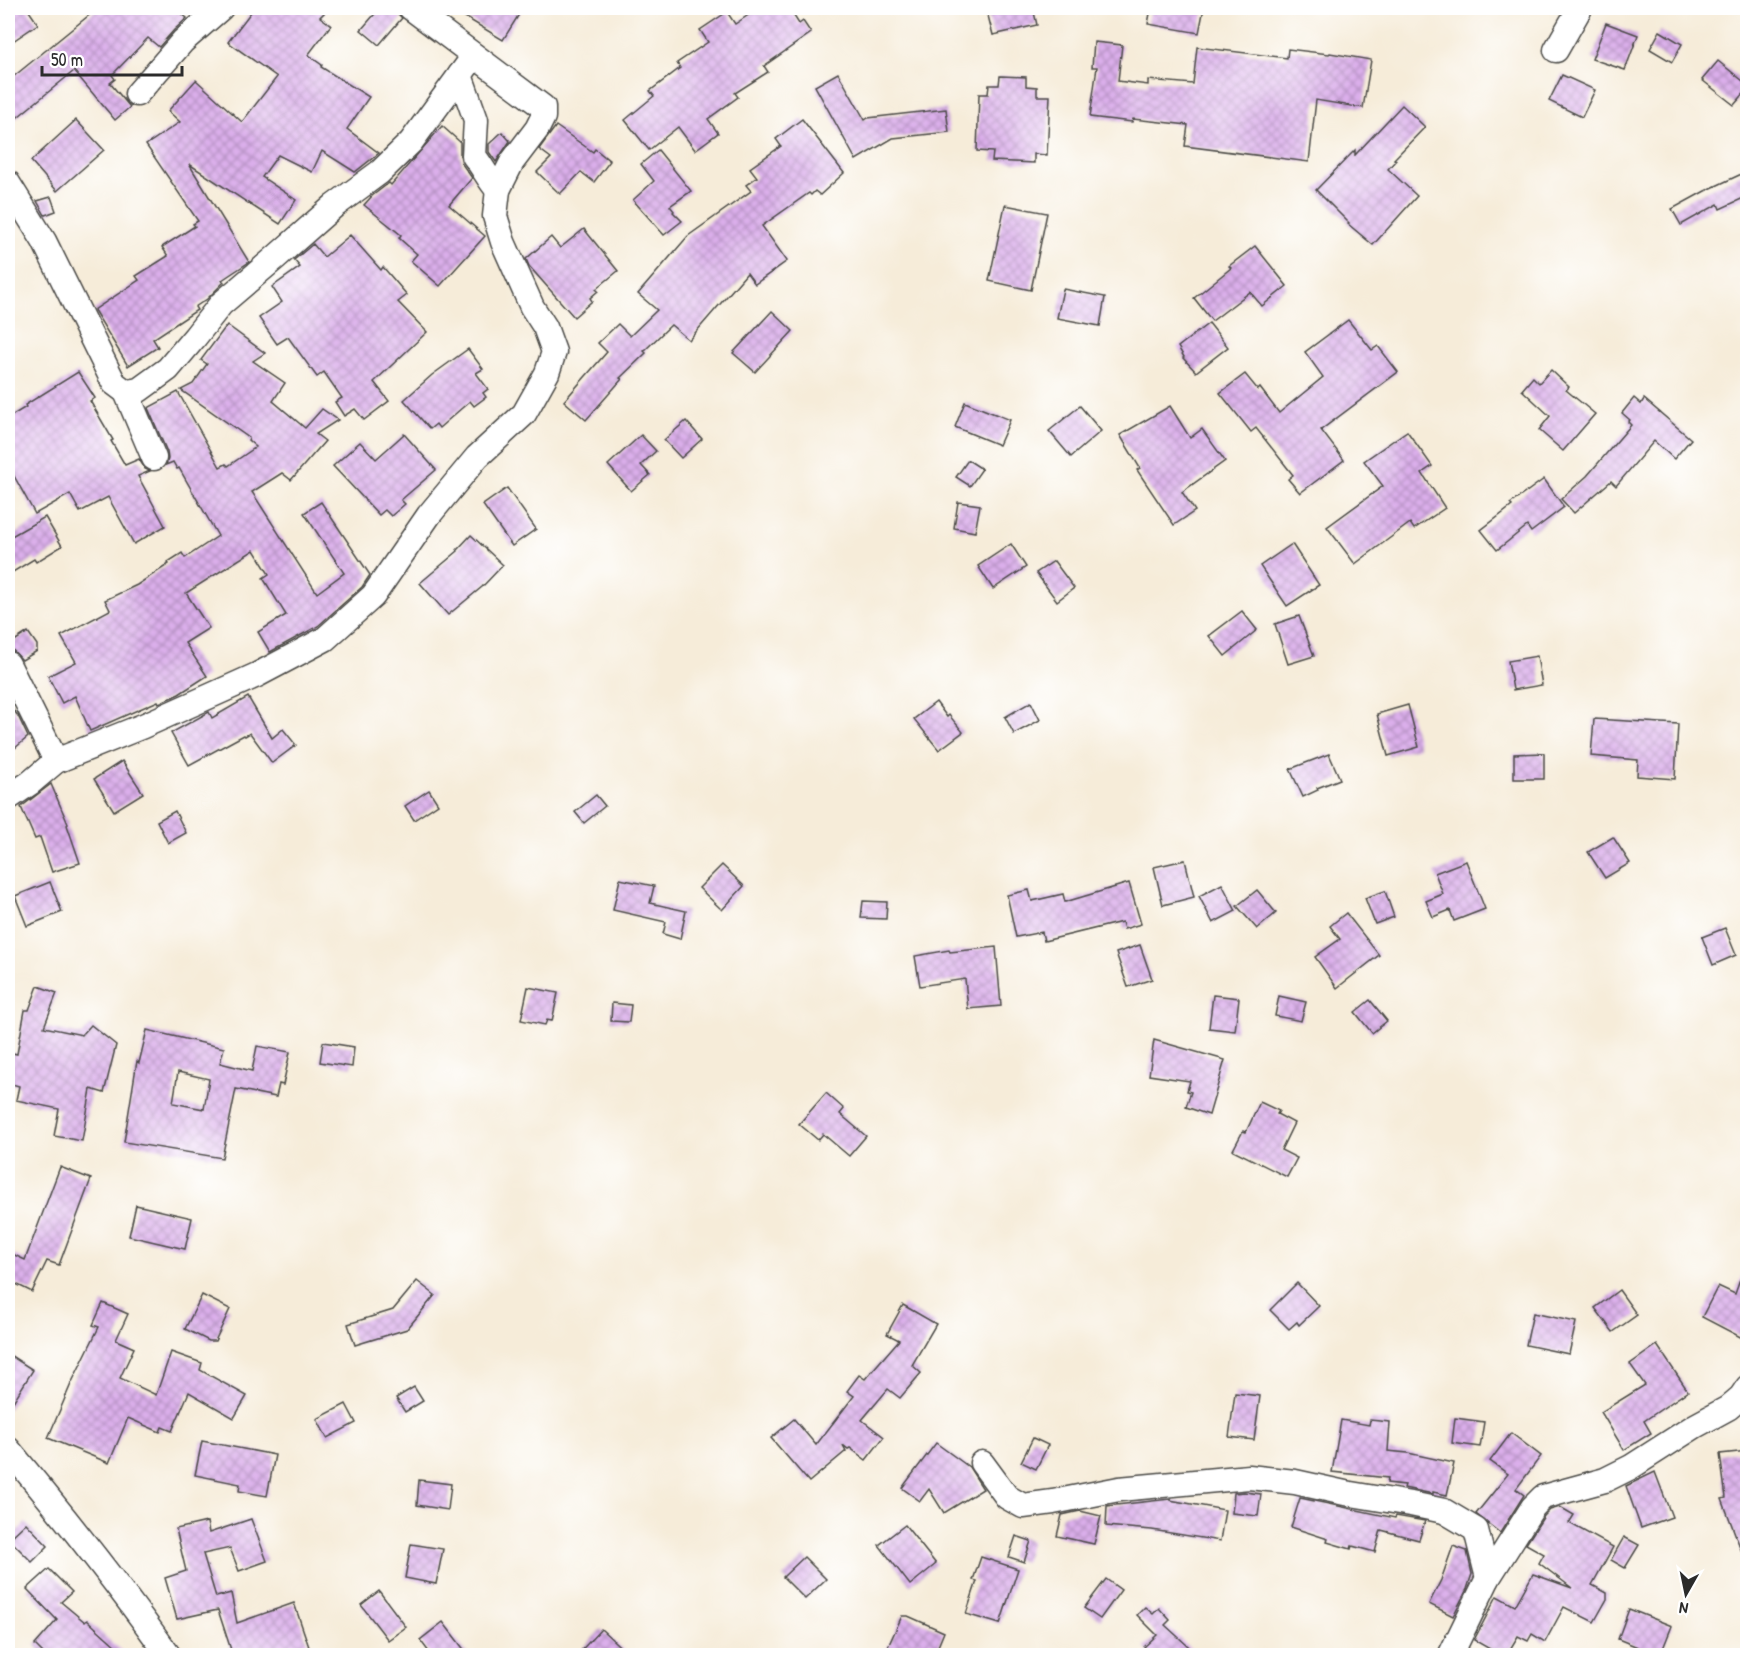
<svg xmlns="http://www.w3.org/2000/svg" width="1755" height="1663" font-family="'Patrick Hand',sans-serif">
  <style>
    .building { fill: url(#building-cross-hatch); fill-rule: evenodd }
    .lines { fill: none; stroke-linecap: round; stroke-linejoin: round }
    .minor-casing { stroke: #494845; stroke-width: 27 }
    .minor { stroke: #fff; stroke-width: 24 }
  </style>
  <defs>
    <pattern id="building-cross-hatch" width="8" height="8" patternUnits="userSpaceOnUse" patternTransform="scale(1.5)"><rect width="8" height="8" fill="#dbafeb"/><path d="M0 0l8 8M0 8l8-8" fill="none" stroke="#b28fbf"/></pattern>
  </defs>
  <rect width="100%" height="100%" fill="#fff"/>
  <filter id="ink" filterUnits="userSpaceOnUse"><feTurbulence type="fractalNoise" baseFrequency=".0167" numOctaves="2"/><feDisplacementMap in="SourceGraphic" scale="12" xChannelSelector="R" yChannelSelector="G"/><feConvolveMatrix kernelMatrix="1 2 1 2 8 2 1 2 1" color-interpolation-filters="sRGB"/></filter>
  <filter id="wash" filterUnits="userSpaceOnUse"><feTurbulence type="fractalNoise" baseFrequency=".008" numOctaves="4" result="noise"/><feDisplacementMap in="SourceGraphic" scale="24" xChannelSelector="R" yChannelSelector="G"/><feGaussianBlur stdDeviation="1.35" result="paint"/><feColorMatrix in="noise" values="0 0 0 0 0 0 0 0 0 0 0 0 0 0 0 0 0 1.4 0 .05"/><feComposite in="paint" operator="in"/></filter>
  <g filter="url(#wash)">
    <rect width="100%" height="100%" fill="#f6ecd9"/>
    <g id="blocks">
      <!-- building -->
      <g class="building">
        <path d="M8 8H27L38 24 13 41 8 33Z"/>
        <path d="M98 8H175L187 18 174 30 159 47 148 38 112 75 115 79 110 83 130 107 115 120 74 71 8 125V81Z"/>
        <path d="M254 8H329L320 17 331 25 308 55 322 65 321 67 369 97 347 129 379 153 355 172 322 151 312 172 278 155 262 177 296 200 280 224 189 164 249 262 222 280 224 282 207 299 195 307 197 310 153 339 158 347 128 366 94 310 139 280 136 276 168 256 162 247 195 226 193 224 198 221 146 145 180 122 168 111 196 80 242 122 277 77 228 42Z"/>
        <path d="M380 8H397L398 14 402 18 379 45 361 30Z"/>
        <path d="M450 8H523L503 40Z"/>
        <path d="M759 8H789L799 24 803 21 811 33 764 66 768 72 735 93 738 97 708 119 718 133 695 150 678 127 649 150 625 120 654 96 650 91 680 68 677 63 708 42 700 30 727 12 735 24Z"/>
        <path d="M986 8H1033L1037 25 993 35Z"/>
        <path d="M1151 8H1204L1199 33 1148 24Z"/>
        <path d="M1606 23 1638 35 1625 70 1592 59Z"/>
        <path d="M1660 31 1682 44 1672 62 1650 49Z"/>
        <path d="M1094 42 1122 45 1118 81 1148 85V80L1193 84 1197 47 1287 58 1288 49 1329 54 1330 53 1371 60 1363 108 1316 100 1309 162 1185 146 1188 125 1133 119 1132 122 1090 117 1097 67H1092Z"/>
        <path d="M1718 61 1748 85V89L1734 105 1702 80Z"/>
        <path d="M838 73 865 120 868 118 946 109 949 132 893 138 856 160 815 86Z"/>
        <path d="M1562 75 1595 90 1582 117 1549 101Z"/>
        <path d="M1000 76 1026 77V86L1037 87V96H1050L1047 155 1034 154V163L992 161 993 152 977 151 979 94H988L989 85H999Z"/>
        <path d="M1402 105 1425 127 1394 159 1396 160 1388 169 1417 196 1373 245 1348 224 1349 223 1316 190 1355 150V155Z"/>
        <path d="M802 119 844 173 820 195 815 191 811 195 809 193 762 226 787 261 755 284 747 273 689 340 671 325 644 351 646 353 620 378 622 379 586 420 564 401 607 352 598 343 618 324 630 336 657 310 638 294 688 236 751 191 746 185 757 177 750 168 781 146 776 139Z"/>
        <path d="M76 120 104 150 57 191 31 161Z"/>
        <path d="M442 126 460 142V155L462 164 472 178 449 205 485 236 440 286 411 261 417 254 399 238 401 235 364 205 372 196 389 183 391 185Z"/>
        <path d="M556 126 593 152 595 149 610 161 594 182 581 172 560 194 537 172 551 158 539 149Z"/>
        <path d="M502 132 510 141 496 162 489 152V144Z"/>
        <path d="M658 150 691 191 670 206 674 211 673 212 682 221 664 235 633 200 654 181 641 164Z"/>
        <path d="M1748 171V196L1720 209 1718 204 1681 225 1672 209 1705 191Z"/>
        <path d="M51 197 56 211 45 215 37 201Z"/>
        <path d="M1005 205 1047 213 1031 290 989 281Z"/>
        <path d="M584 229 618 271 596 289 598 291 590 298 592 301 574 317 529 266 526 259 551 237 560 248Z"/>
        <path d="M350 235 381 270 383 267 407 295 398 302 427 332 374 382 389 401 364 420 355 409 344 416 335 402 342 398 324 372 317 377 288 337 277 344 259 318 282 302 272 287 300 267 294 260 313 244 324 257Z"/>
        <path d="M1255 246 1287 286 1262 306 1250 292 1212 321 1194 298 1231 268 1229 266Z"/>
        <path d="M1063 289 1105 297 1100 326 1057 318Z"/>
        <path d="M772 311 793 331 755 372 733 353Z"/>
        <path d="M1348 320 1372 350 1378 346 1398 372 1321 430 1344 460 1300 493 1288 479 1293 475 1256 428 1251 432 1220 393 1245 374 1258 390 1260 388 1279 413 1323 377 1305 352Z"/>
        <path d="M1209 323 1228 347 1196 372 1183 358 1184 357 1178 347Z"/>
        <path d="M227 325 265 353 253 361 285 383 273 401 305 428 322 409 338 420 316 434 325 441 291 480 282 473 252 492 317 593 344 573 304 513 321 502 370 575 362 587 318 626 270 652 258 632 286 615 263 578 269 574 254 550 186 593 209 628 185 643 207 676 179 694 159 703 158 701 90 731 75 696 62 703 48 676 76 662 61 636 110 610 105 600 137 585 169 564 168 562 182 553 185 558 218 536 179 468 177 469 173 462 166 465 168 459 167 452 148 408 178 392 220 467 226 464 228 466 256 447 248 440 249 438 181 390 193 384 207 364 201 360Z"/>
        <path d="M468 349 483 369 476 373 488 389 483 393 486 397 474 406 470 401 439 428 436 424 430 429 404 400 432 375Z"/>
        <path d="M1551 370 1569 387 1566 390 1595 414 1563 451 1539 430 1550 416 1522 390 1533 377 1539 383Z"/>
        <path d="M78 372 95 398 90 401 113 440 111 441 125 465 139 459 145 469 150 471 138 476 165 526 134 544 108 497 80 512 70 494 35 514 8 465V418L26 407 25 405Z"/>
        <path d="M1634 398 1641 404 1644 399 1691 439 1674 459 1654 441 1616 486 1611 481 1574 513 1561 499 1587 476 1631 425 1628 422 1630 420 1622 413Z"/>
        <path d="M965 402 1010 420 999 445 955 427Z"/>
        <path d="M1080 406 1101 431 1071 457 1049 431Z"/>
        <path d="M1170 406 1190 438 1202 429 1225 461 1182 492 1195 511 1174 525 1137 470 1140 468 1120 435Z"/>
        <path d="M686 421 702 439 681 458 664 440Z"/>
        <path d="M1407 431 1432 466 1422 473 1445 508 1414 529 1410 523 1355 564 1327 527 1383 486 1364 461Z"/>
        <path d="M404 434 436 470 401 500 405 504 391 516 385 510 379 515 333 466 360 442 376 459Z"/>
        <path d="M641 435 656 451 641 465 650 475 631 491 608 465Z"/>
        <path d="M968 460 982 469 970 486 956 477Z"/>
        <path d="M1544 479 1564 507 1531 532 1527 526 1497 550 1481 530 1512 506 1510 504Z"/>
        <path d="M507 488 536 529 512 546 483 505Z"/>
        <path d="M958 502 980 505 975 532 954 528Z"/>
        <path d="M45 517 62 546 36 562 34 559 8 575V538Z"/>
        <path d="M471 535 503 565 482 587 448 615 420 583 458 551 457 550Z"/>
        <path d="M1011 544 1026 567 993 589 978 566Z"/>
        <path d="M1292 544 1319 585 1287 606 1260 566Z"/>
        <path d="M1054 561 1074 588 1057 601 1036 573Z"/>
        <path d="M1242 611 1257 630 1225 656 1209 636Z"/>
        <path d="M1299 616 1314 656 1288 664 1275 624Z"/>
        <path d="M28 632 37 645V651L22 660 8 645Z"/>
        <path d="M1537 656 1542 685 1513 690 1508 661Z"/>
        <path d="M248 697 272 738 283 729 296 745 272 763 250 733 245 736 244 735 189 765 171 733 209 712 212 718Z"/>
        <path d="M936 702 947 717 949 715 963 732 939 750 914 719Z"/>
        <path d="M1031 702 1040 720 1014 734 1005 717Z"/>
        <path d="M8 703 18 716 28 737 8 754Z"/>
        <path d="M1408 705 1419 747 1388 756 1377 714Z"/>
        <path d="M1594 719 1678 724 1675 779 1637 776 1638 760 1591 756Z"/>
        <path d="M1544 753V779H1514V754Z"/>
        <path d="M1329 754 1340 779 1317 788 1318 790 1303 797 1290 769Z"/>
        <path d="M122 761 143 793 114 811 94 779Z"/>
        <path d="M51 784 68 824 67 825 80 863 52 872 40 837 35 839 21 807Z"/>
        <path d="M429 790 438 804 414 820 405 806Z"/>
        <path d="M596 795 605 806 584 823 575 812Z"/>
        <path d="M175 811 186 833 168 843 157 821Z"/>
        <path d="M1613 837 1630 863 1605 878 1588 852Z"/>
        <path d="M1185 860 1194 897 1163 905 1154 867Z"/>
        <path d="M1466 861 1485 909 1454 921 1450 910 1433 917 1426 901 1443 894 1435 873Z"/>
        <path d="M722 865 744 886 722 910 699 888Z"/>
        <path d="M620 879 654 886 650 903 686 911 680 939 663 934 666 922 613 910Z"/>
        <path d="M50 882 62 912 27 926 15 896Z"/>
        <path d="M1129 883 1141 924 1124 929 1122 922 1044 941 1042 932 1016 937 1007 895 1029 890 1032 901 1063 894 1065 902Z"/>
        <path d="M1222 884 1236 911 1213 923 1199 896Z"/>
        <path d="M1257 890 1276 913 1257 929 1237 906Z"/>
        <path d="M1385 891 1394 917 1375 924 1365 898Z"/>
        <path d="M863 901 887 902 886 919 861 918Z"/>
        <path d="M1346 913 1379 955 1337 988 1315 957 1340 939 1330 926Z"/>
        <path d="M1725 928 1736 955 1713 965 1702 937Z"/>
        <path d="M1140 945 1152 979 1128 987 1116 953Z"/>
        <path d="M996 947 1001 1006 968 1009 965 979 920 986 915 956 949 950 950 952Z"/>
        <path d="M38 986 57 993 44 1027 82 1035 91 1025 116 1045 104 1093 91 1089 82 1141 54 1136 59 1109 16 1100 19 1086 8 1083V1052L17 1054 25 1010H29Z"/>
        <path d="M528 987 558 993 552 1021 547 1020 545 1025 521 1020Z"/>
        <path d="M1213 995 1239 998 1235 1031 1209 1028Z"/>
        <path d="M1279 996 1306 1002 1301 1021 1275 1016Z"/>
        <path d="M1370 1000 1387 1021 1372 1033 1355 1012Z"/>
        <path d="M612 1003 631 1005 629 1022 611 1021Z"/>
        <path d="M147 1030 224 1048 220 1063 252 1071 257 1046 290 1052 283 1085 279 1084 276 1097 236 1089 222 1158 124 1142 137 1061 139 1063ZM178 1072 209 1079 204 1109 173 1103Z"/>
        <path d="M1154 1040 1225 1060 1209 1115 1186 1107 1191 1092 1187 1091 1190 1081 1149 1075Z"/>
        <path d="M323 1042 354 1047 352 1067 320 1062Z"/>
        <path d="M826 1093 844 1109 840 1114 866 1136 849 1156 823 1134 818 1140 799 1124Z"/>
        <path d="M1260 1102 1279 1111 1277 1114 1294 1123 1281 1150 1297 1158 1287 1177 1233 1150 1243 1131 1246 1132Z"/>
        <path d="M60 1167 91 1179 59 1265 47 1261 32 1292 8 1280V1252L25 1260Z"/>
        <path d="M136 1205 192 1218 185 1249 129 1236Z"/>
        <path d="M1745 1266H1748V1341L1702 1317 1718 1286 1735 1294Z"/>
        <path d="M417 1281 435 1295 407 1329 355 1345 348 1324 393 1310Z"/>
        <path d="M1297 1283 1319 1306 1299 1325 1297 1322 1289 1329 1270 1310Z"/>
        <path d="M1619 1290 1637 1315 1613 1332 1595 1308Z"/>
        <path d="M202 1295 230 1309 215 1341H209L185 1329Z"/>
        <path d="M103 1303 128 1314 116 1340 134 1348 120 1378 156 1395 171 1352 202 1363 200 1370 247 1396 234 1418 189 1392 172 1431 162 1427 160 1432 128 1418 109 1463 48 1438 71 1384 99 1327 93 1325Z"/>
        <path d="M903 1305 936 1324 912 1365 921 1373 900 1398 888 1389 862 1420 884 1437 866 1460 850 1448 848 1449 843 1445 846 1451 809 1482 771 1438 794 1419 816 1445 854 1396 847 1391 859 1375 865 1379 899 1340 887 1334Z"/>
        <path d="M1533 1313 1576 1322 1569 1354 1526 1345Z"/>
        <path d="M1657 1345 1688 1391 1644 1421 1651 1433 1624 1450 1601 1412 1645 1385 1630 1364Z"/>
        <path d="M8 1354 33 1370 8 1410Z"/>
        <path d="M414 1387 423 1401 405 1412 396 1398Z"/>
        <path d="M1235 1393 1260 1396 1254 1440 1229 1437Z"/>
        <path d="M346 1404 356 1423 327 1438 317 1419Z"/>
        <path d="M1455 1418 1484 1422 1480 1447 1452 1443Z"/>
        <path d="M1341 1420 1369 1425 1370 1420 1390 1422 1388 1451 1408 1453 1454 1463 1447 1495 1433 1492V1494L1404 1488 1405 1485 1387 1483 1388 1478 1332 1472Z"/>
        <path d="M1511 1433 1541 1456 1516 1489 1524 1495 1500 1533 1476 1514 1508 1474 1490 1461Z"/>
        <path d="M1033 1438 1048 1445 1036 1469 1021 1462Z"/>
        <path d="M202 1441 275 1455 267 1496 239 1491 240 1484 195 1475Z"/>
        <path d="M936 1443 969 1467 983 1489 944 1513 929 1489 920 1501 902 1488Z"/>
        <path d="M1748 1451V1563H1746L1722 1499 1726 1498 1720 1454Z"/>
        <path d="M1655 1472 1672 1517 1641 1528 1626 1486Z"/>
        <path d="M419 1480 451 1484 448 1510 417 1505Z"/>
        <path d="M1244 1492 1261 1494 1258 1516 1232 1513 1234 1493Z"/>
        <path d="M1300 1498 1395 1518 1396 1516 1425 1521 1419 1540 1381 1530 1375 1552 1352 1546 1351 1549 1327 1542 1328 1539 1291 1527Z"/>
        <path d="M1170 1499V1500L1225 1510 1220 1541 1152 1530 1106 1526 1107 1506Z"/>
        <path d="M1560 1507 1574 1515 1569 1523 1613 1547 1592 1585 1607 1593V1599L1594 1622 1564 1607 1545 1642 1532 1634 1528 1641 1518 1636 1506 1656H1502L1474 1640 1497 1596 1515 1606 1533 1574 1572 1588 1539 1563 1544 1554 1526 1544 1544 1516 1550 1510Z"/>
        <path d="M1080 1511 1101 1516 1094 1544 1057 1536 1062 1515Z"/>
        <path d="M251 1519 267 1561 239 1571 230 1548 203 1554 216 1597 231 1593 237 1623 294 1603 309 1647 283 1656H233L218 1610 177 1619 165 1578 186 1571 176 1529 207 1522 209 1533Z"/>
        <path d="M26 1523 48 1546 32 1562 9 1539Z"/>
        <path d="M905 1525 936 1564 910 1585 879 1545Z"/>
        <path d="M1016 1536 1031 1541 1024 1562 1009 1557Z"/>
        <path d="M1624 1537 1639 1545 1625 1568 1611 1560Z"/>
        <path d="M411 1544 443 1549 436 1584 405 1578Z"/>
        <path d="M1453 1546 1467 1551 1472 1574 1467 1589 1453 1616 1429 1604 1441 1580Z"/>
        <path d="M804 1557 826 1579 805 1599 783 1577Z"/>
        <path d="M981 1557 1018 1569 1000 1624 966 1614 977 1581 973 1580Z"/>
        <path d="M49 1569 72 1592 61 1602 85 1622 87 1620 127 1656H46L35 1645 57 1620 27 1589Z"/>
        <path d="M1106 1579 1121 1590 1100 1619 1084 1608Z"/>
        <path d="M379 1591 406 1627 388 1640 361 1605Z"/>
        <path d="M1145 1607 1153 1614 1159 1608 1170 1620 1165 1625 1199 1656H1152L1144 1647 1157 1635 1137 1615Z"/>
        <path d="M1629 1609 1672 1626 1660 1656 1618 1639Z"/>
        <path d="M902 1616H908L944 1632 934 1656H896L886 1651Z"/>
        <path d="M443 1622 469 1656H432L420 1640Z"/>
        <path d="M601 1629 630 1656H576Z"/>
      </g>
    </g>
  </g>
  <g filter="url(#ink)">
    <use href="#blocks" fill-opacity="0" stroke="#494845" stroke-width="1.5"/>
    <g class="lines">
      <!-- minor casing -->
      <g class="minor-casing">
        <g id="minor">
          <path d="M1556 50 1580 8"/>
          <path d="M460 75 476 120 474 156C483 167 488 179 498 190"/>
          <path d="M137 94 183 41 221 8"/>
          <path d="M8 183 44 241 114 383 126 392 139 390 168 369 195 337 221 304 275 258 334 206 380 172 411 142 474 56"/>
          <path d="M126 392 154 458"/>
          <path d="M8 664 56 761"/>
          <path d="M8 798 30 783 56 761 143 726 257 675 325 639 373 596 429 515 477 457 524 414 547 373 554 352 545 327 532 307 503 242 495 216 498 190 512 162 537 129 543 117V107L411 8"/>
          <path d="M8 1449C64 1516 118 1584 169 1656"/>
          <path d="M982 1463 1007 1497 1023 1506 1053 1502 1119 1489 1249 1477 1295 1482 1345 1493 1411 1504 1444 1511 1476 1530 1488 1578"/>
          <path d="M1450 1656 1488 1578 1533 1507 1543 1497 1605 1480 1631 1467 1695 1426 1728 1408 1741 1397 1748 1387"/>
        </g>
      </g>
      <!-- minor -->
      <use href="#minor" class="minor"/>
    </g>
  </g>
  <!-- margin -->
  <rect width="1755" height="1663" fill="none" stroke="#fff" stroke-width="30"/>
  <!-- north arrow -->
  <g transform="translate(1686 1594) rotate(189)" stroke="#ffffff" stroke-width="4.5" paint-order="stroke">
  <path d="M0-4.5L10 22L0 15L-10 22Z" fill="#2b2b2b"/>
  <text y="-9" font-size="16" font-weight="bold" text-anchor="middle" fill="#2b2b2b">N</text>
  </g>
  <!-- scale -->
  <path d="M42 66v9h140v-9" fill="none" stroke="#2b2b2b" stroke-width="3"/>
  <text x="51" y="66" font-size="18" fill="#2b2b2b" stroke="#ffffff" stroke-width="4.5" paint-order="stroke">50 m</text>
</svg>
